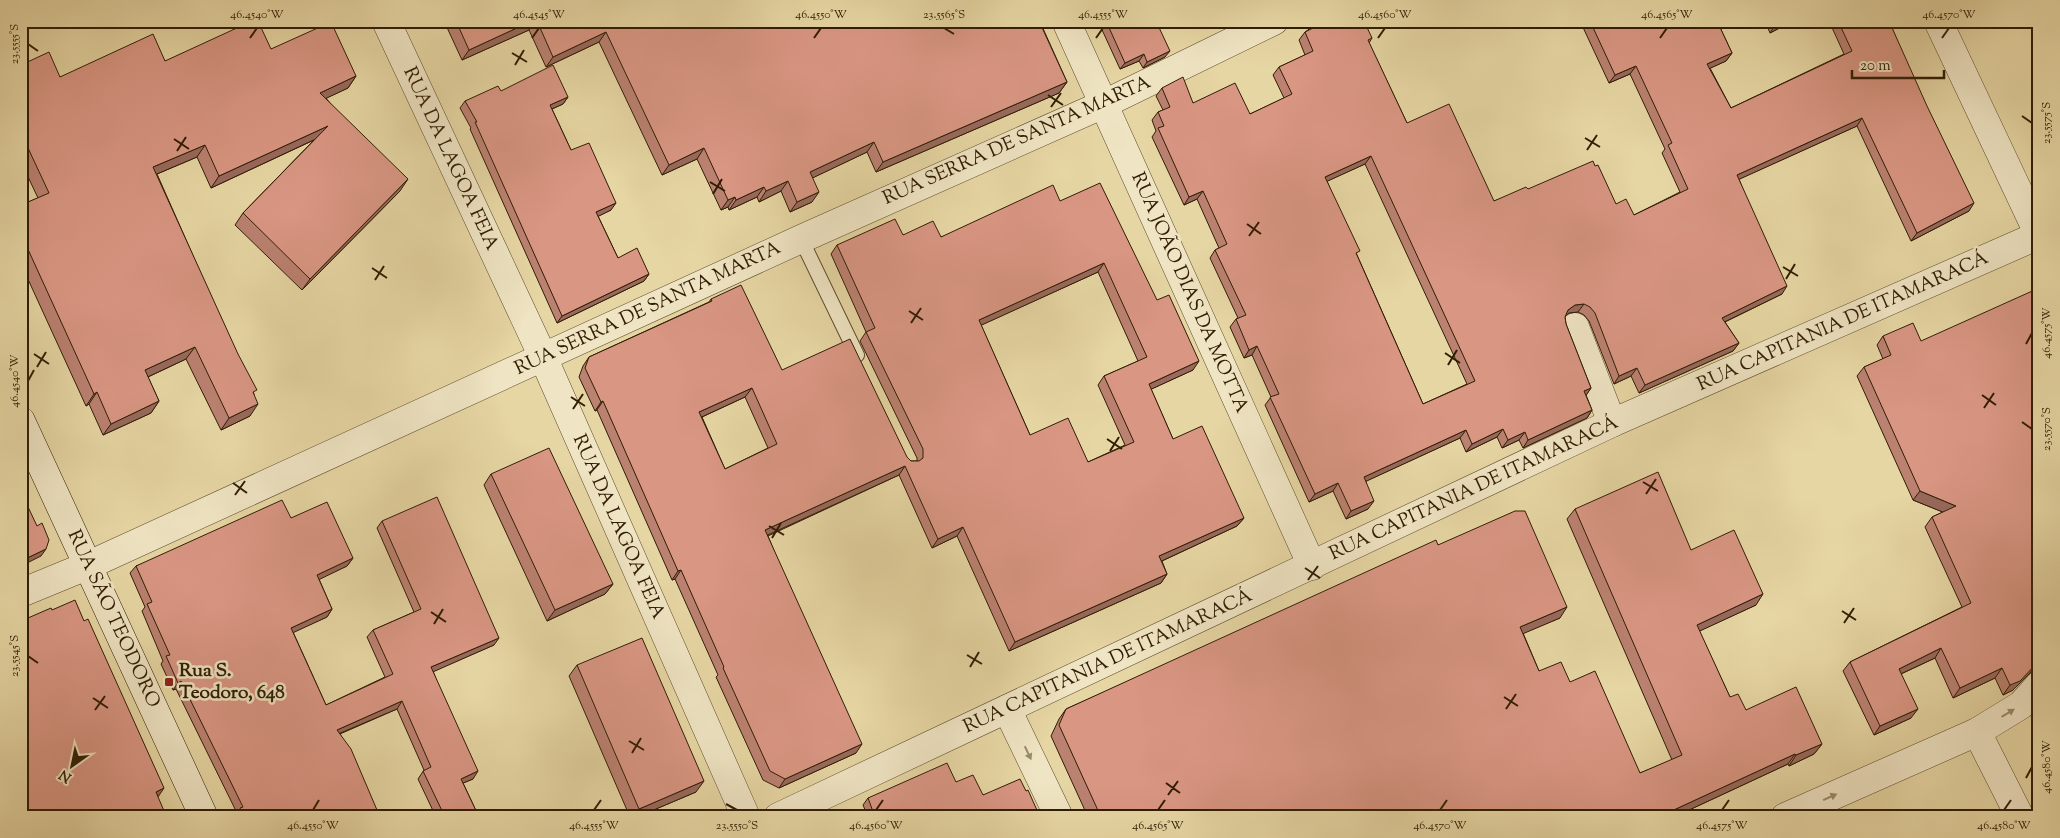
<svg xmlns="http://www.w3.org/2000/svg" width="2060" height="838" font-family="'Sorts Mill Goudy',serif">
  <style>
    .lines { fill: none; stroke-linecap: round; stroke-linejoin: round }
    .service-casing { stroke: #5e4b2c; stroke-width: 16 }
    .minor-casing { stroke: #5e4b2c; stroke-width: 29 }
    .secondary-casing { stroke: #301d04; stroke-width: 29 }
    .service { stroke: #efe4c3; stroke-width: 14 }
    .minor { stroke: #efe4c3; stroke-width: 28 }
    .secondary { stroke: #efe4c3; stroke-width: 28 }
    .wall { fill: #bb8171; stroke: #301d04; fill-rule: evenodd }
    .shaded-wall { fill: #98695c; stroke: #301d04 }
    .building { fill: #d99683; stroke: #301d04; fill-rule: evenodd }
    .oneway { fill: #998a6d }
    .ticks { fill: none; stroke: #301d04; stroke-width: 2 }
    .poi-dot { fill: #8f2418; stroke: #efe4c3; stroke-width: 2 }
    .labels { text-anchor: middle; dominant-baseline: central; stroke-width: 5; stroke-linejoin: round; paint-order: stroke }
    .street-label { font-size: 19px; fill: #301d04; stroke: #efe4c3 }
    .poi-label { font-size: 19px; font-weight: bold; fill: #301d04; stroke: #efe4c3; text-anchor: start }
    .neatline { fill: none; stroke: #301d04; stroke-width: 2 }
    .ticks-label { font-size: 12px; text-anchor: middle; fill: #301d04 }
  </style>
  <rect width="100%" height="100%" fill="#e6d6a3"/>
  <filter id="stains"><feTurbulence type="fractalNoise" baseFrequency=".004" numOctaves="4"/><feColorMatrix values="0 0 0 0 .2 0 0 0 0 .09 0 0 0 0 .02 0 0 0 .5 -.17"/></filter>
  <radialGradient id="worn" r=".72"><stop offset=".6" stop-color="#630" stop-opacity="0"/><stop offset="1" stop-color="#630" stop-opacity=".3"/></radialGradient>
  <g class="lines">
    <!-- service casing -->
    <g class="service-casing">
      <path id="service" d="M801 239 857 355"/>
    </g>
    <!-- minor casing -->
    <g class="minor-casing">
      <g id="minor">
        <path d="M386 21 543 357 746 817"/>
        <path d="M1066 21 1312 566"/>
        <path d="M1938 21 2039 235"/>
        <path d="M1575 327 1612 423"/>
        <path d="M21 593 89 565 801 239 1104 104 1274 21"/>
        <path d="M1007 709 1059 817"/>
        <path d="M1977 732 2020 817"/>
        <path d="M778 817 1612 423 2039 235"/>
        <path d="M1785 817 1977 732 2021 705 2039 685"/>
      </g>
    </g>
    <!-- secondary casing -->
    <g class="secondary-casing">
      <path id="secondary" d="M21 421 204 817"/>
    </g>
    <!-- service -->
    <use href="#service" class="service"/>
    <!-- minor -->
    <use href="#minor" class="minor"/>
    <!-- secondary -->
    <use href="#secondary" class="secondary"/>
  </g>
  <!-- wall -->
  <g class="wall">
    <path d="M444 21H1043L1041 24 1067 82 1059 93 876 172 867 152 812 178V202L790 212 781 191 759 202 757 197 729 210 728 207 721 210 697 159 662 175 599 42 546 67 529 30 462 60Z"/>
    <path d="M1098 21H1156L1165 57 1143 68 1139 61 1120 69Z"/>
    <path d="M1580 21H1717L1732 53 1726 61 1710 68 1731 108 1844 54 1829 21H1889L1969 211 1911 241 1857 126 1739 179 1782 294 1725 322 1739 343 1733 351 1639 393 1631 376 1614 384 1589 321 1584 315 1578 312 1569 313 1566 315 1565 317 1566 324 1591 388 1586 395 1592 410 1587 418 1523 448 1519 440 1502 448 1497 437 1466 452 1460 438 1366 481 1368 509 1346 519 1333 491 1309 502 1265 405 1271 397 1252 355 1244 358 1230 327 1236 319 1238 318 1210 258 1215 250 1219 248 1197 199 1184 205 1152 137 1156 131 1152 120 1158 112 1163 110 1156 96 1162 88 1193 103 1250 114 1284 98 1273 75 1279 67 1305 55 1299 40 1305 32 1308 30 1312 26 1372 38 1369 43 1407 123 1494 201 1528 189 1616 204 1634 215 1680 192 1662 153 1665 149 1630 74 1609 83ZM1365 164 1467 384 1423 404 1357 255 1327 181Z"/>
    <path d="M1765 21H1793L1770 33Z"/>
    <path d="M271 49 356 76 348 88 326 98 400 191 302 290 235 225 243 213 314 140 211 188 197 157 157 174 254 394 250 416 221 430 186 359 148 377 159 401 151 413 103 435 89 404 86 406 21 264V205L38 198 21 162V65L60 77 165 61Z"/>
    <path d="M568 97 563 104 552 109 571 150 611 210 598 216 618 258 649 274 644 281 557 323 470 129 471 128 460 108 465 101Z"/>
    <path d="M1060 201 1157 300 1193 370 1151 389 1173 439 1244 518 1237 526 1162 561 1167 574 1161 583 1009 651 957 536 932 548 899 475 768 536 856 753 779 788 763 780 716 677 718 675 675 579 672 580 597 410 595 411 579 377 583 366 589 357 709 302 711 299 782 370 907 457 911 461H917V458L860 341 866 332 831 254 837 245 903 235 941 237ZM1098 272 1138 361 1104 376 1098 385 1125 445 1088 462 1030 435 981 325ZM745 397 768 448 725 469 702 417Z"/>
    <path d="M1883 336 2036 664 2030 673 2013 690 2003 695 1995 678 1953 698 1935 658 1901 674 1911 718 1874 735 1843 671 1850 662 1962 607 1925 527 1932 517 1943 512 1913 500 1857 376 1864 367 1883 359 1877 345Z"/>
    <path d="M491 474 613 584 605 594 547 621 484 485Z"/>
    <path d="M1575 509 1691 550 1756 605 1699 631 1730 697 1746 710 1822 744 1814 754 1789 766 1788 764 1674 817H1088L1051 736 1059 719 1066 709 1438 545 1560 618 1523 633 1539 671 1570 682 1640 773 1672 760 1567 519Z"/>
    <path d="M291 518 353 558 347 566 319 579 332 609 327 617 293 632 326 705 385 677 367 637 373 630 414 612 377 528 382 521 494 645 433 671 473 779 463 783 479 817H436L418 779 424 770 397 709 340 734 380 817H235L237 813 176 689 173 690 161 664 163 661 142 611 145 607 130 573 136 566Z"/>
    <path d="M577 665 696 792 637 817H630L569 676Z"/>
    <path d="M956 782 983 795 1026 791 1040 817H868L863 805 868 798Z"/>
  </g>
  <!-- shaded-wall -->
  <g class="shaded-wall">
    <path d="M532 21H535L529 30 462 60 469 50Z"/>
    <path d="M1782 21H1793L1770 33 1776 24Z"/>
    <path d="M606 32 599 42 546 67 553 57Z"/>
    <path d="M1170 51 1165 57 1143 68 1147 62Z"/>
    <path d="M1732 53 1726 61 1702 72 1707 64Z"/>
    <path d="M1144 54 1139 61 1120 69 1125 63Z"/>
    <path d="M1636 66 1630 74 1609 83 1615 75Z"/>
    <path d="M356 76 348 88 312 105 320 93Z"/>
    <path d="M1067 82 1059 93 876 172 883 162Z"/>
    <path d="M568 97 563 104 545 112 550 105Z"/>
    <path d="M1862 118 1857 126 1731 183 1737 175Z"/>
    <path d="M328 126 320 137 211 188 219 176Z"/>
    <path d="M874 142 867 152 802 183 810 172Z"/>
    <path d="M205 145 197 157 145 179 153 167Z"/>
    <path d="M704 148 697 159 662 175 669 165Z"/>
    <path d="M1371 156 1365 164 1319 185 1325 177Z"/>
    <path d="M408 179 400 191 302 290 310 279Z"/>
    <path d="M788 181 781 191 759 202 766 191Z"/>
    <path d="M764 187 757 197 729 210 736 200Z"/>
    <path d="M1203 191 1197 199 1184 205 1189 197Z"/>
    <path d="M819 192 812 202 790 212 797 202Z"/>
    <path d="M735 197 728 207 721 210 728 200Z"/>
    <path d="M616 203 611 210 591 220 596 212Z"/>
    <path d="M1974 203 1969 211 1911 241 1917 233Z"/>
    <path d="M1104 263 1098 272 973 329 979 320Z"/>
    <path d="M649 274 644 281 557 323 562 316Z"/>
    <path d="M1787 286 1782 294 1716 326 1722 318Z"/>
    <path d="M1584 304 1578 312 1569 313 1563 318 1568 310 1575 305Z"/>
    <path d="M1739 343 1733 351 1639 393 1645 385Z"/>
    <path d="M1257 346 1252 355 1244 358 1249 350Z"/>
    <path d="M195 347 186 359 137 382 145 370Z"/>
    <path d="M1199 361 1193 370 1143 393 1149 384Z"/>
    <path d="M1637 368 1631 376 1614 384 1619 376Z"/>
    <path d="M752 388 745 397 693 421 699 412Z"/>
    <path d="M1591 388 1585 397 1584 391Z"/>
    <path d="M97 392 89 404 86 406 94 394Z"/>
    <path d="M159 401 151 413 103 435 111 424Z"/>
    <path d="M603 401 597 410 595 411 601 402Z"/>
    <path d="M258 404 250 416 221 430 229 418Z"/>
    <path d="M1592 410 1587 418 1523 448 1528 440Z"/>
    <path d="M1503 429 1497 437 1466 452 1472 444Z"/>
    <path d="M1466 430 1460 438 1358 485 1364 477Z"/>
    <path d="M1525 432 1519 440 1502 448 1508 440Z"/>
    <path d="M905 466 899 475 759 539 765 530Z"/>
    <path d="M1338 483 1333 491 1309 502 1315 494Z"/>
    <path d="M1920 491 1956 506 1950 515 1913 500Z"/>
    <path d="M1374 501 1368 509 1346 519 1351 511Z"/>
    <path d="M1244 518 1237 526 1153 565 1159 556Z"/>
    <path d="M963 527 957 536 932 548 938 539Z"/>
    <path d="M46 549 41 556 21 566V561Z"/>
    <path d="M353 558 347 566 312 583 317 575Z"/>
    <path d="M681 570 675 579 672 580 678 571Z"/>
    <path d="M1167 574 1161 583 1009 651 1015 642Z"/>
    <path d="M613 584 605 594 547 621 555 610Z"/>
    <path d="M1763 594 1756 605 1689 636 1697 625Z"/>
    <path d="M1567 607 1560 618 1513 638 1520 627Z"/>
    <path d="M332 609 327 617 286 636 291 628Z"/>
    <path d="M499 638 494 645 426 675 431 667Z"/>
    <path d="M1941 648 1935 658 1892 678 1899 669Z"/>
    <path d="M2036 664 2030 673 2013 690 2003 695 2010 685Z"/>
    <path d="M2002 668 1995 678 1953 698 1960 688Z"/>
    <path d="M181 681 176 689 173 690 178 683Z"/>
    <path d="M402 701 397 709 331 737 337 730Z"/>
    <path d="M1918 709 1911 718 1874 735 1880 726Z"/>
    <path d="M862 744 856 753 779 788 785 779Z"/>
    <path d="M1822 744 1814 754 1789 766 1796 755Z"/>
    <path d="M1795 754 1788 764 1674 817H1663L1665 814Z"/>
    <path d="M478 771 473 779 456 786 461 779Z"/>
    <path d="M704 781 696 792 637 817H633L639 809Z"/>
    <path d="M164 788 158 797 156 792Z"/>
  </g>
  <!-- building -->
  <g class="building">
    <path d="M252 21H258L271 49 331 22 356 76 320 93 408 179 310 279 243 213 328 126 219 176 205 145 153 167 238 354 257 390 253 392 258 404 229 418 195 347 145 370 159 401 111 424 97 392 94 394 21 234V205L49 193 21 133V65L49 52 60 77 153 34 165 61Z"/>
    <path d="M456 21H532L469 50Z"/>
    <path d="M537 21H1039L1067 82 883 162 874 142 810 172 819 192 797 202 788 181 766 191 764 187 736 200 735 197 728 200 704 148 669 165 606 32 553 57Z"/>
    <path d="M1106 21H1156L1170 51 1147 62 1144 54 1125 63Z"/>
    <path d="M1322 21H1364L1372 38 1368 40 1407 123 1449 104 1494 201 1526 187 1528 189 1593 161 1595 166 1598 165 1616 204 1626 199 1634 215 1688 189 1668 145 1672 143 1636 66 1615 75 1590 21H1717L1732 53 1707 64 1731 108 1852 51 1838 21H1889L1927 106 1974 203 1917 233 1862 118 1737 175 1787 286 1722 318 1739 343 1645 385 1637 368 1619 376 1595 313 1590 307 1584 304 1575 305 1568 310 1565 317 1566 324 1591 388 1584 391 1592 410 1528 440 1525 432 1508 440 1503 429 1472 444 1466 430 1364 477 1374 501 1351 511 1338 483 1315 494 1270 397 1279 394 1257 346 1249 350 1236 319 1246 315 1215 250 1227 244 1203 191 1189 197 1158 128 1164 126 1158 112 1170 107 1162 88 1183 77 1193 103 1235 83 1250 114 1292 94 1279 67 1313 51 1305 32 1313 28 1312 26ZM1371 156 1475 381 1423 404 1356 253 1360 251 1325 177Z"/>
    <path d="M1774 21H1782L1776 24Z"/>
    <path d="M553 65 568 97 550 105 571 150 589 143 616 203 596 212 618 258 637 248 649 274 562 316 475 122H477L465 101 498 86 501 91Z"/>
    <path d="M1100 183 1157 300 1169 295 1199 361 1149 384 1173 439 1202 426 1244 518 1159 556 1167 574 1015 642 963 527 938 539 905 466 765 530 862 744 785 779 770 771 723 668 724 667 681 570 678 571 603 401 601 402 585 368 589 357 712 301 711 299 741 285 782 370 850 339 907 457 911 461H919L923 458V449L866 332 875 328 837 245 895 219 903 235 933 221 941 237 1053 185 1060 201ZM1104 263 1147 357 1104 376 1134 442 1088 462 1068 418 1030 435 979 320ZM752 388 777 444 725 469 699 412Z"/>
    <path d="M2039 288V658L2036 664 2020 681 2010 685 2002 668 1960 688 1941 648 1899 669 1918 709 1880 726 1850 662 1971 603 1932 517 1956 506 1920 491 1864 367 1891 355 1883 336 1913 323 1921 341Z"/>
    <path d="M549 448 613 584 555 610 491 474Z"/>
    <path d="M1658 472 1691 550 1734 530 1763 594 1697 625 1730 697 1738 694 1746 710 1796 687 1822 744 1796 755 1795 754 1665 814 1666 817H1101L1059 725 1066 709 1436 540 1438 545 1515 511H1525L1567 607 1520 627 1539 671 1561 662 1570 682 1595 671 1640 773 1682 755 1575 509Z"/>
    <path d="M21 492 37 526 42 523 49 540 46 549 21 561Z"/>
    <path d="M437 497 499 638 431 667 478 771 461 779 479 817H445L423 771 431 767 402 701 337 730 351 749 380 817H244L240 808 243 807 181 681 178 683 166 656 170 655 147 604 152 602 136 566 282 500 291 518 327 502 353 558 317 575 332 609 291 628 326 705 393 674 373 630 421 609 382 521Z"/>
    <path d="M75 600 84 621 88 619 164 788 156 792 164 811 161 812 163 817H21V621L51 608 52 610Z"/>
    <path d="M642 638 704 781 639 809 577 665Z"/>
    <path d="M947 763 956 782 973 775 983 795 1020 779 1026 791 1028 790 1040 817H875L868 798Z"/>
  </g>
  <!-- one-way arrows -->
  <defs><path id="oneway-solid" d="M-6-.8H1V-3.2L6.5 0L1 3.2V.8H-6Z" transform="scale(1.25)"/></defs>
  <g class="oneway">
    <use href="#oneway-solid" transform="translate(2008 713) rotate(-31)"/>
    <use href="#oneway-solid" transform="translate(1028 753) rotate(65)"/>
    <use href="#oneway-solid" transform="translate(1830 797) rotate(-24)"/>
  </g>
  <!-- ticks -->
  <path class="ticks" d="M944 28 954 34M250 38 257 28M532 38 539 28M814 38 821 28M1096 38 1103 28M1378 38 1385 28M1660 38 1667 28M1942 38 1949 28M28 44 38 51M512 53 527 62M515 65 524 50M1048 95 1063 105M1051 107 1061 93M2022 116 2032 123M1585 138 1600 147M174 139 189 149M1587 150 1597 135M177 151 186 137M710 182 725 191M713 194 722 179M1247 224 1261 234M1249 236 1259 222M1783 267 1798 276M372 268 387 278M1786 279 1795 264M375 280 384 266M909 311 923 320M911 323 921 308M2026 344 2032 333M1445 353 1460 363M34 354 49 364M1448 365 1457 350M37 367 46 352M28 381 34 370M1982 395 1996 405M571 397 585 406M1984 408 1994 393M573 409 583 394M2022 422 2032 429M1107 439 1122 449M1110 451 1119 437M1643 482 1658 491M233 483 247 493M1646 494 1656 479M235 495 245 481M769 526 784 535M772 538 781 523M1305 568 1320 578M1308 580 1318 566M1842 611 1856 620M431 612 446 622M1844 623 1854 608M434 624 443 609M967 655 982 664M28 656 38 663M970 667 979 652M1504 697 1518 706M93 698 108 708M1506 709 1516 694M95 710 105 696M629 741 644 750M632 753 641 738M2026 778 2032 767M1166 783 1180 793M1168 795 1178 781M726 804 737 810M313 810 319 800M594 810 601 800M876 810 883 800M1158 810 1165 800M1440 810 1447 800M1722 810 1729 800M2004 810 2011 800"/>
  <!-- markers -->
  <rect class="poi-dot" x="164" y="677" width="10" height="10" rx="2.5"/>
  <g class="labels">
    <!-- street labels -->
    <g class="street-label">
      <text transform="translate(1017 141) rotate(-24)">RUA SERRA DE SANTA MARTA</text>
      <text transform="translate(450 159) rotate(65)">RUA DA LAGOA FEIA</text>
      <text transform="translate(1189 293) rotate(66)">RUA JOÃO DIAS DA MOTTA</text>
      <text transform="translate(648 309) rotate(-25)">RUA SERRA DE SANTA MARTA</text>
      <text transform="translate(1843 322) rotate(-24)">RUA CAPITANIA DE ITAMARACÁ</text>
      <text transform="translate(1474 489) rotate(-25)">RUA CAPITANIA DE ITAMARACÁ</text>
      <text transform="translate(618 527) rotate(66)">RUA DA LAGOA FEIA</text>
      <text transform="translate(113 619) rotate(65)">RUA SÃO TEODORO</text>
      <text transform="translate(1108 662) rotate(-25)">RUA CAPITANIA DE ITAMARACÁ</text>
    </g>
    <!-- poi labels -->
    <g class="poi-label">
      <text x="179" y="671">Rua S.<tspan x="179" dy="22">Teodoro, 648</tspan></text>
    </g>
  </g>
  <!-- margin -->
  <rect width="2060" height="838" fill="none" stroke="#e6d6a3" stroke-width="55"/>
  <!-- north arrow -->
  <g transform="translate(72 766) rotate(213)" stroke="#efe4c3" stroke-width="4" paint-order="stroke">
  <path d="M0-4L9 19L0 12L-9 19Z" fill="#301d04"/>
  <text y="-8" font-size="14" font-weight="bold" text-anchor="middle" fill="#301d04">N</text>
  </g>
  <!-- scale -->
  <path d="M1852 70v8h92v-8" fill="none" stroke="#301d04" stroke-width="2.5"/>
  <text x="1860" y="70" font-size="15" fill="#301d04" stroke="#efe4c3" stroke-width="4" paint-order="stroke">20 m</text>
  <rect x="28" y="28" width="2004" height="782" class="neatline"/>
  <g class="ticks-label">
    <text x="257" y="18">46.4540°W</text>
    <text x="539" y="18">46.4545°W</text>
    <text x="821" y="18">46.4550°W</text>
    <text x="944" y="18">23.5565°S</text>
    <text x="1103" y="18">46.4555°W</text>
    <text x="1385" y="18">46.4560°W</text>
    <text x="1667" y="18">46.4565°W</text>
    <text x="1949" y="18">46.4570°W</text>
    <text transform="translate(14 44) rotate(-90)" y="4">23.5555°S</text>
    <text transform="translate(2046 123) rotate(-90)" y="4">23.5575°S</text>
    <text transform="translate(2046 333) rotate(-90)" y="4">46.4575°W</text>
    <text transform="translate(14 381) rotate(-90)" y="4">46.4540°W</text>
    <text transform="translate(2046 429) rotate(-90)" y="4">23.5570°S</text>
    <text transform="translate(14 656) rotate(-90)" y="4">23.5545°S</text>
    <text transform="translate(2046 767) rotate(-90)" y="4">46.4580°W</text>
    <text x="313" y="829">46.4550°W</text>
    <text x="594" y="829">46.4555°W</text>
    <text x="737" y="829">23.5550°S</text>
    <text x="876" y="829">46.4560°W</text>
    <text x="1158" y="829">46.4565°W</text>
    <text x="1440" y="829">46.4570°W</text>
    <text x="1722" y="829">46.4575°W</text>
    <text x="2004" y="829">46.4580°W</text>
  </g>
  <rect width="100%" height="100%" filter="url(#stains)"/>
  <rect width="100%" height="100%" fill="url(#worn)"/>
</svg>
